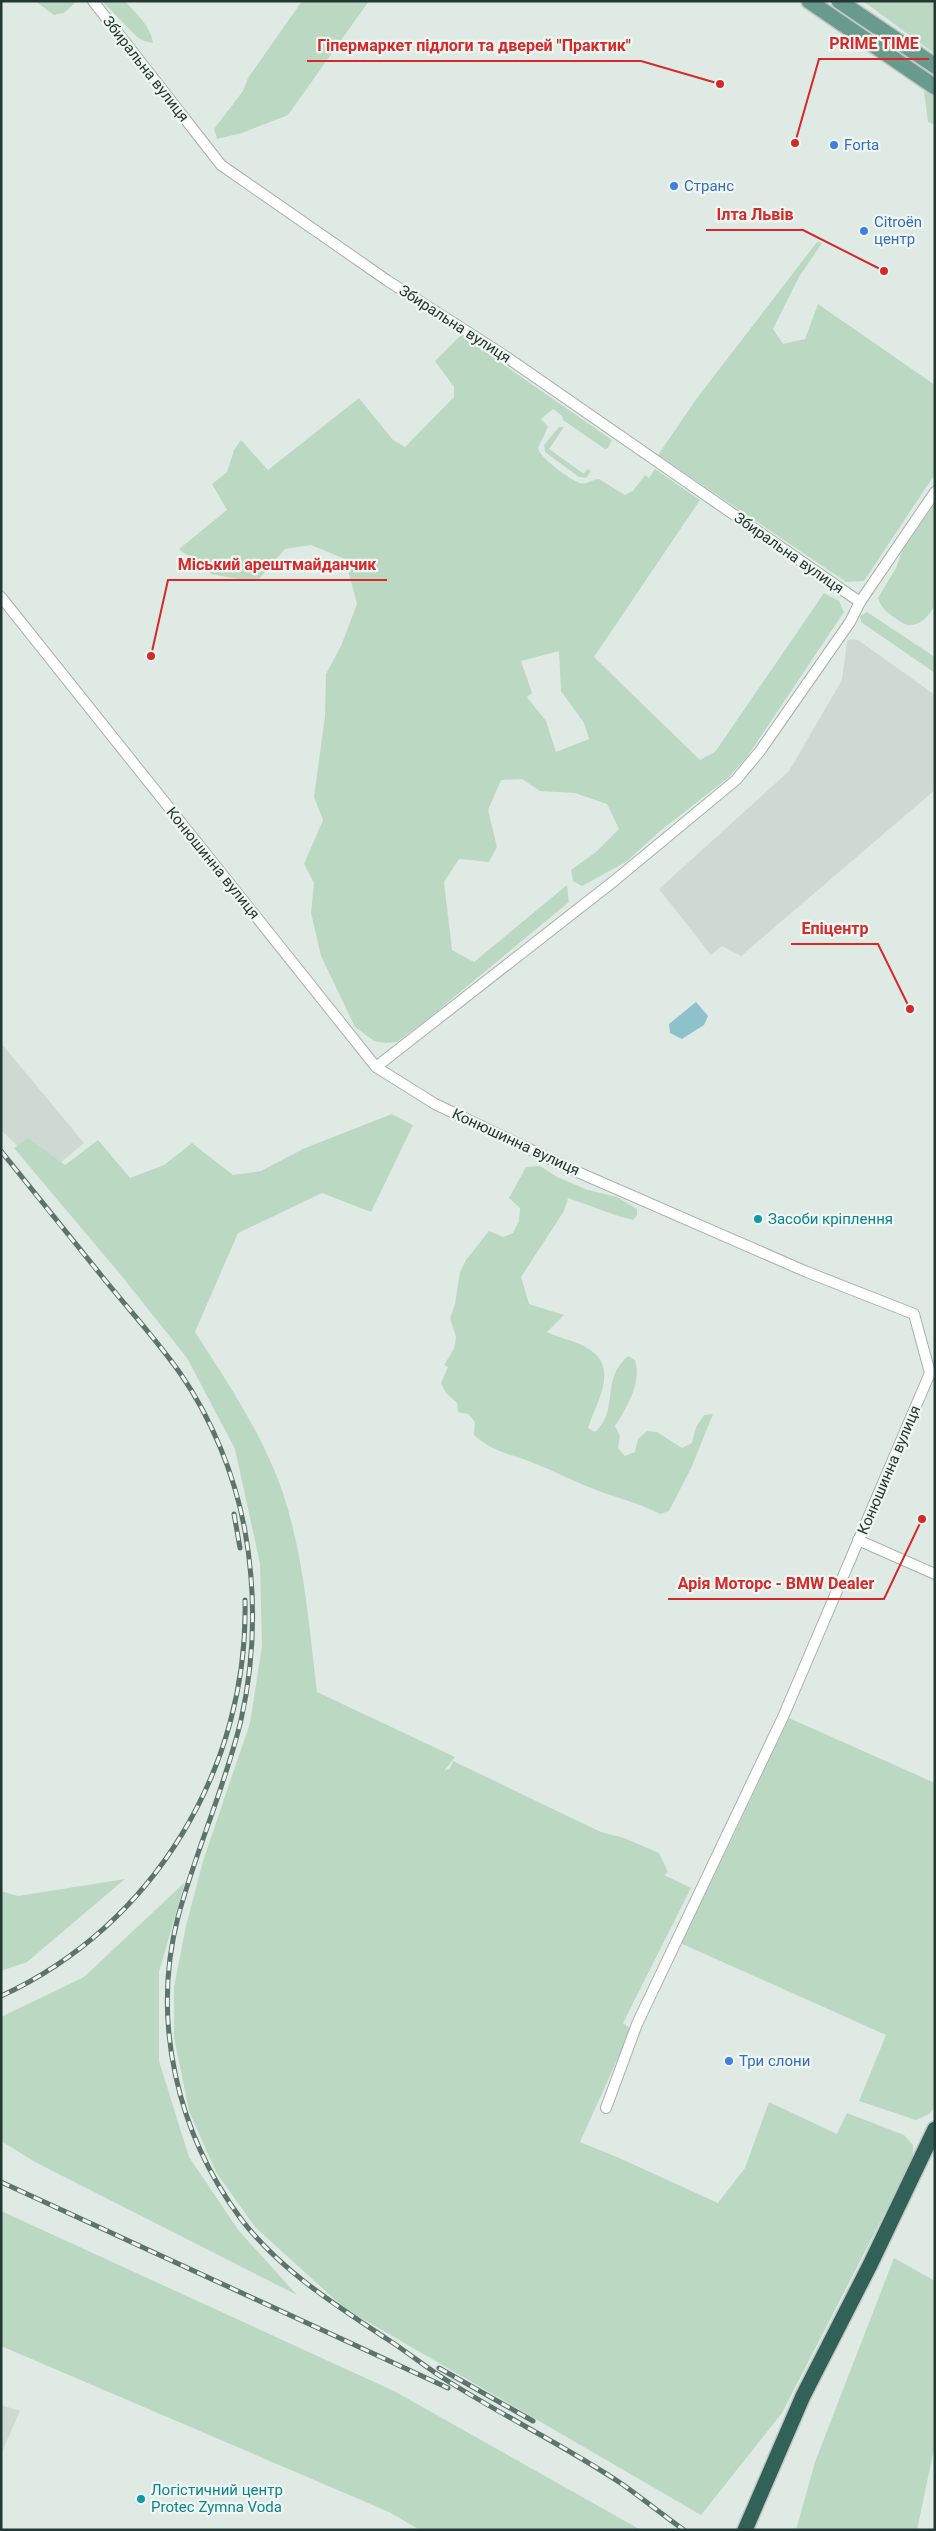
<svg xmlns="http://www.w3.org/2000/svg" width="936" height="2531" font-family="Roboto,sans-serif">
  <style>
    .built { fill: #cfd9d4 }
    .green { fill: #bbd9c2; fill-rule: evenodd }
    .water { fill: #8dc2ca }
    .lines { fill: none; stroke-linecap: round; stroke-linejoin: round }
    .street-casing { stroke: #a4b1ac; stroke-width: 12 }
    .primary-casing { stroke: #c1c7c6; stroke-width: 18 }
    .highway-casing { stroke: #c1c7c6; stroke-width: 18 }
    .street { stroke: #fff; stroke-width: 10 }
    .primary { stroke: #699b8d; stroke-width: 15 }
    .highway { stroke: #316157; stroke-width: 15 }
    .rail-casing { stroke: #5d746d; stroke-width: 5 }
    .rail { stroke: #f0f7f3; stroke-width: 3; stroke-dasharray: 9; stroke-linecap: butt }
    .shop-dot { fill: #3f7fe0; stroke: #f0f7f3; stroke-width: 2 }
    .culture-dot { fill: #0f9aa8; stroke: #f0f7f3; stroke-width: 2 }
    .labels { text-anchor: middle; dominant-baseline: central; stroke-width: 4.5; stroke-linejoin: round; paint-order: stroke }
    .street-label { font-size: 15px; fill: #233832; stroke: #f0f7f3 }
    .shop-label { font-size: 15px; fill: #366cbe; stroke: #f0f7f3; text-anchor: start }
    .culture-label { font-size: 15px; fill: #0d838f; stroke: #f0f7f3; text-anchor: start }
    .leader { fill: none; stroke: #d62828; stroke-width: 2 }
    .callout-dot { fill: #d62828; stroke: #f0f7f3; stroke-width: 2 }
    .callout-label { font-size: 16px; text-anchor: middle; font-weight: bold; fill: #d62828; stroke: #f0f7f3; stroke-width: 4.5; stroke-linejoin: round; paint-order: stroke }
  </style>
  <rect width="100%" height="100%" fill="#e0eae5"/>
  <!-- built -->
  <g class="built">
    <path d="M852 639 858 640 935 695V790L741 956 722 946 711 955 659 889 789 771 842 680 847 641Z"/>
    <path d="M1 1043 84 1143 47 1174 1 1130Z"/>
    <path d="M1 2405 20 2411 1 2454Z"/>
  </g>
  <!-- green -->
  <g class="green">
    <path d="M35 1H77L64 13 54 15Z"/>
    <path d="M102 1H125C136 14 151 26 153 43L144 41 137 37Z"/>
    <path d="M302 1H369L288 115 242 133 217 139 214 129 243 91 248 78Z"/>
    <path d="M863 1H935V54Z"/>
    <path d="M924 91 935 97V125L928 122Z"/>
    <path d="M817 242 822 243 799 277 773 329 783 344 805 339 818 304 935 385V474L864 581 846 582 658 455 697 398Z"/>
    <path d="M461 335 612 440 608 448 605 449 563 420 562 416 553 409 541 419 548 427 538 448C539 457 570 480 580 483 587 485 592 479 599 479L625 495 633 491 645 475 649 478 655 469 700 500 594 657 700 760 715 752 824 593 839 601 844 612 747 757 729 777 660 831 626 862 582 886 573 881 571 870 596 852 619 829 607 804 575 793 540 791 522 779 501 780 488 810 497 847 489 862 459 859 444 882 452 950 474 962 567 885 569 902 430 1017 397 1042 385 1043 374 1041 355 1027 321 956 311 913 314 883 304 864 323 820 314 797 325 716 326 674 341 646 357 604 345 559 311 545 285 549 259 579 243 580 211 574 179 549 227 510 212 484 227 472 234 450 241 440 268 470 359 398 393 440 405 447 454 397V387L435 361ZM559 651 561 691 584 723 589 739 556 752 546 721 527 697 532 693 521 661Z"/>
    <path d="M559 427H564L549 449 584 474 587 469 591 471 586 478 579 477 545 452 544 445Z"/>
    <path d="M935 503C935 520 936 596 934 606 928 619 914 631 901 622 891 615 881 610 878 598L896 568 903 549Z"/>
    <path d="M867 612 935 657V673L861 622 860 616Z"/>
    <path d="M392 1114 413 1125 371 1212 322 1193 238 1233 195 1332C228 1383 263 1435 283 1493 304 1557 309 1625 317 1692L455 1757 444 1771 450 1768 453 1761 601 1832 624 1838 659 1853 668 1872 664 1875 691 1888 623 2023 631 2029 580 2142 617 2157 718 2203 745 2168 769 2102 837 2134 847 2113 904 2135 913 2145V2158L782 2413 701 2515 344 2308 255 2227 216 2172 189 2111 174 2037V1987L186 1926 203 1861 250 1723 262 1646 260 1564 235 1449 187 1358 120 1274 14 1148 28 1138 65 1165 98 1140 130 1178 164 1165 192 1143 233 1175 261 1171 305 1148Z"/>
    <path d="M540 1166 557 1177 588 1190 617 1197 637 1209V1215L633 1220 618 1216 568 1198 564 1211 521 1277 529 1304 564 1315 547 1332C560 1339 575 1340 587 1348 621 1367 596 1402 588 1428L595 1432C620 1410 600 1379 628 1356L635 1360C642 1382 627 1408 615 1426L620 1436 618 1448 625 1456 635 1452 638 1439 647 1431 657 1432 682 1448 692 1443 696 1427 704 1415 713 1414 692 1466 669 1511 660 1514C640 1503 617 1498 596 1490 575 1482 556 1472 536 1464 512 1454 494 1453 474 1435L475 1422 468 1414 458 1412 457 1403 446 1393 441 1383 448 1367 444 1365 454 1349 456 1337 450 1318 455 1304 460 1272 466 1260 489 1231 503 1237 513 1233 519 1221 520 1208 509 1198 526 1167Z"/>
    <path d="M789 1718 935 1783V2107L929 2114 916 2120 859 2101 886 2035 680 1943 734 1835Z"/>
    <path d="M125 1879 27 1962 1 1971V1891L18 1896Z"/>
    <path d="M185 1882 159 1972V2061L189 2157 239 2231 297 2295 35 2162 1 2141V2017L84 1977Z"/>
    <path d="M1 2211 394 2391 641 2530H420L389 2512 1 2346Z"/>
    <path d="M894 2258 935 2281V2444L917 2530H796L815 2462Z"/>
  </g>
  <!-- water -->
  <path class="water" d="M696 1002 708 1016 704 1025 682 1039 670 1033 669 1024Z"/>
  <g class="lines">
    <!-- street casing -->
    <g class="street-casing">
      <g id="street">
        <path d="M93 1 221 165 388 281 505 356 860 602"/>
        <path d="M1 597 376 1067 435 1104 573 1170 807 1272 914 1314 930 1373 783 1717 637 2024 606 2108"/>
        <path d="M376 1067 614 881 736 780 760 751 850 622 860 602 935 492"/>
        <path d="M858 1540 935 1574"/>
      </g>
    </g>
    <!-- primary casing -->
    <g class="primary-casing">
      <g id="primary">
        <path d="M809 1 935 87"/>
        <path d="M839 1 935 66"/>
      </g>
    </g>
    <!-- highway casing -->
    <g class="highway-casing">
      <path id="highway" d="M745 2530 803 2396 870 2265 935 2129"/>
    </g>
    <!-- street -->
    <use href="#street" class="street"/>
    <!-- primary -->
    <use href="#primary" class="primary"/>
    <!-- highway -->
    <use href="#highway" class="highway"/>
    <!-- rail casing -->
    <g class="rail-casing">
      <g id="rail">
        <path d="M1 1151C37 1196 73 1241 109 1285 133 1314 158 1342 180 1373 212 1419 235 1476 245 1531 256 1593 255 1658 241 1720 225 1787 196 1850 178 1917 151 2021 177 2133 241 2219 280 2270 334 2304 387 2339 409 2353 429 2370 451 2383 507 2418 567 2447 622 2484 643 2499 663 2515 684 2530"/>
        <path d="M234 1514 240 1548"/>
        <path d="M1 1996C154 1926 249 1767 245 1600"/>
        <path d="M1 2182 448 2388"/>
        <path d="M439 2368 533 2421"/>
      </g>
    </g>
    <!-- rail -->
    <use href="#rail" class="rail"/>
  </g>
  <!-- markers -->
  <g class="shop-dot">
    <circle cx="834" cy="145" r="5"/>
    <circle cx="674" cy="186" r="5"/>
    <circle cx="864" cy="231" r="5"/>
    <circle cx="729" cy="2061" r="5"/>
  </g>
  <g class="culture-dot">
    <circle cx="758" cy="1219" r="5"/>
    <circle cx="141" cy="2499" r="5"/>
  </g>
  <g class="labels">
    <!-- street labels -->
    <g class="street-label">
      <text transform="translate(146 69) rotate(52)">Збиральна вулиця</text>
      <text transform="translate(455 324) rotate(33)">Збиральна вулиця</text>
      <text transform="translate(789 553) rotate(35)">Збиральна вулиця</text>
      <text transform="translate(213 863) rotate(51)">Конюшинна вулиця</text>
      <text transform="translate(516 1142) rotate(25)">Конюшинна вулиця</text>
      <text transform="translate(889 1470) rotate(-67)">Конюшинна вулиця</text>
    </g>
    <!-- shop labels -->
    <g class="shop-label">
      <text x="844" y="145">Forta</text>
      <text x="684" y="186">Странс</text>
      <text x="874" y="222">Citroën<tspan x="874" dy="17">центр</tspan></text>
      <text x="739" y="2061">Три слони</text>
    </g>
    <!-- culture labels -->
    <g class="culture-label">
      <text x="768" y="1219">Засоби кріплення</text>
      <text x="151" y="2490">Логістичний центр<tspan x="151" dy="17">Protec Zymna Voda</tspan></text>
    </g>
  </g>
  <!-- callouts -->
  <path class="leader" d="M795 143L819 59H929M720 84L641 61H307M884 271L803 230H706M151 656L168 580H387M910 1009L878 944H791M922 1519L884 1599H668"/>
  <g class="callout-dot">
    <circle cx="795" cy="143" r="5"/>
    <circle cx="720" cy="84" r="5"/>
    <circle cx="884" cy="271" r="5"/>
    <circle cx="151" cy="656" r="5"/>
    <circle cx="910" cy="1009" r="5"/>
    <circle cx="922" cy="1519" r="5"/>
  </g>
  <g class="callout-label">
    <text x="874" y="49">PRIME TIME</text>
    <text x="474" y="51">Гіпермаркет підлоги та дверей "Практик"</text>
    <text x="755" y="220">Ілта Львів</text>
    <text x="277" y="570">Міський арештмайданчик</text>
    <text x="835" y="934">Епіцентр</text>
    <text x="776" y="1589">Арія Моторс - BMW Dealer</text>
  </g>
  <!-- border -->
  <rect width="936" height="2531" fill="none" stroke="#233832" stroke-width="5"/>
</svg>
